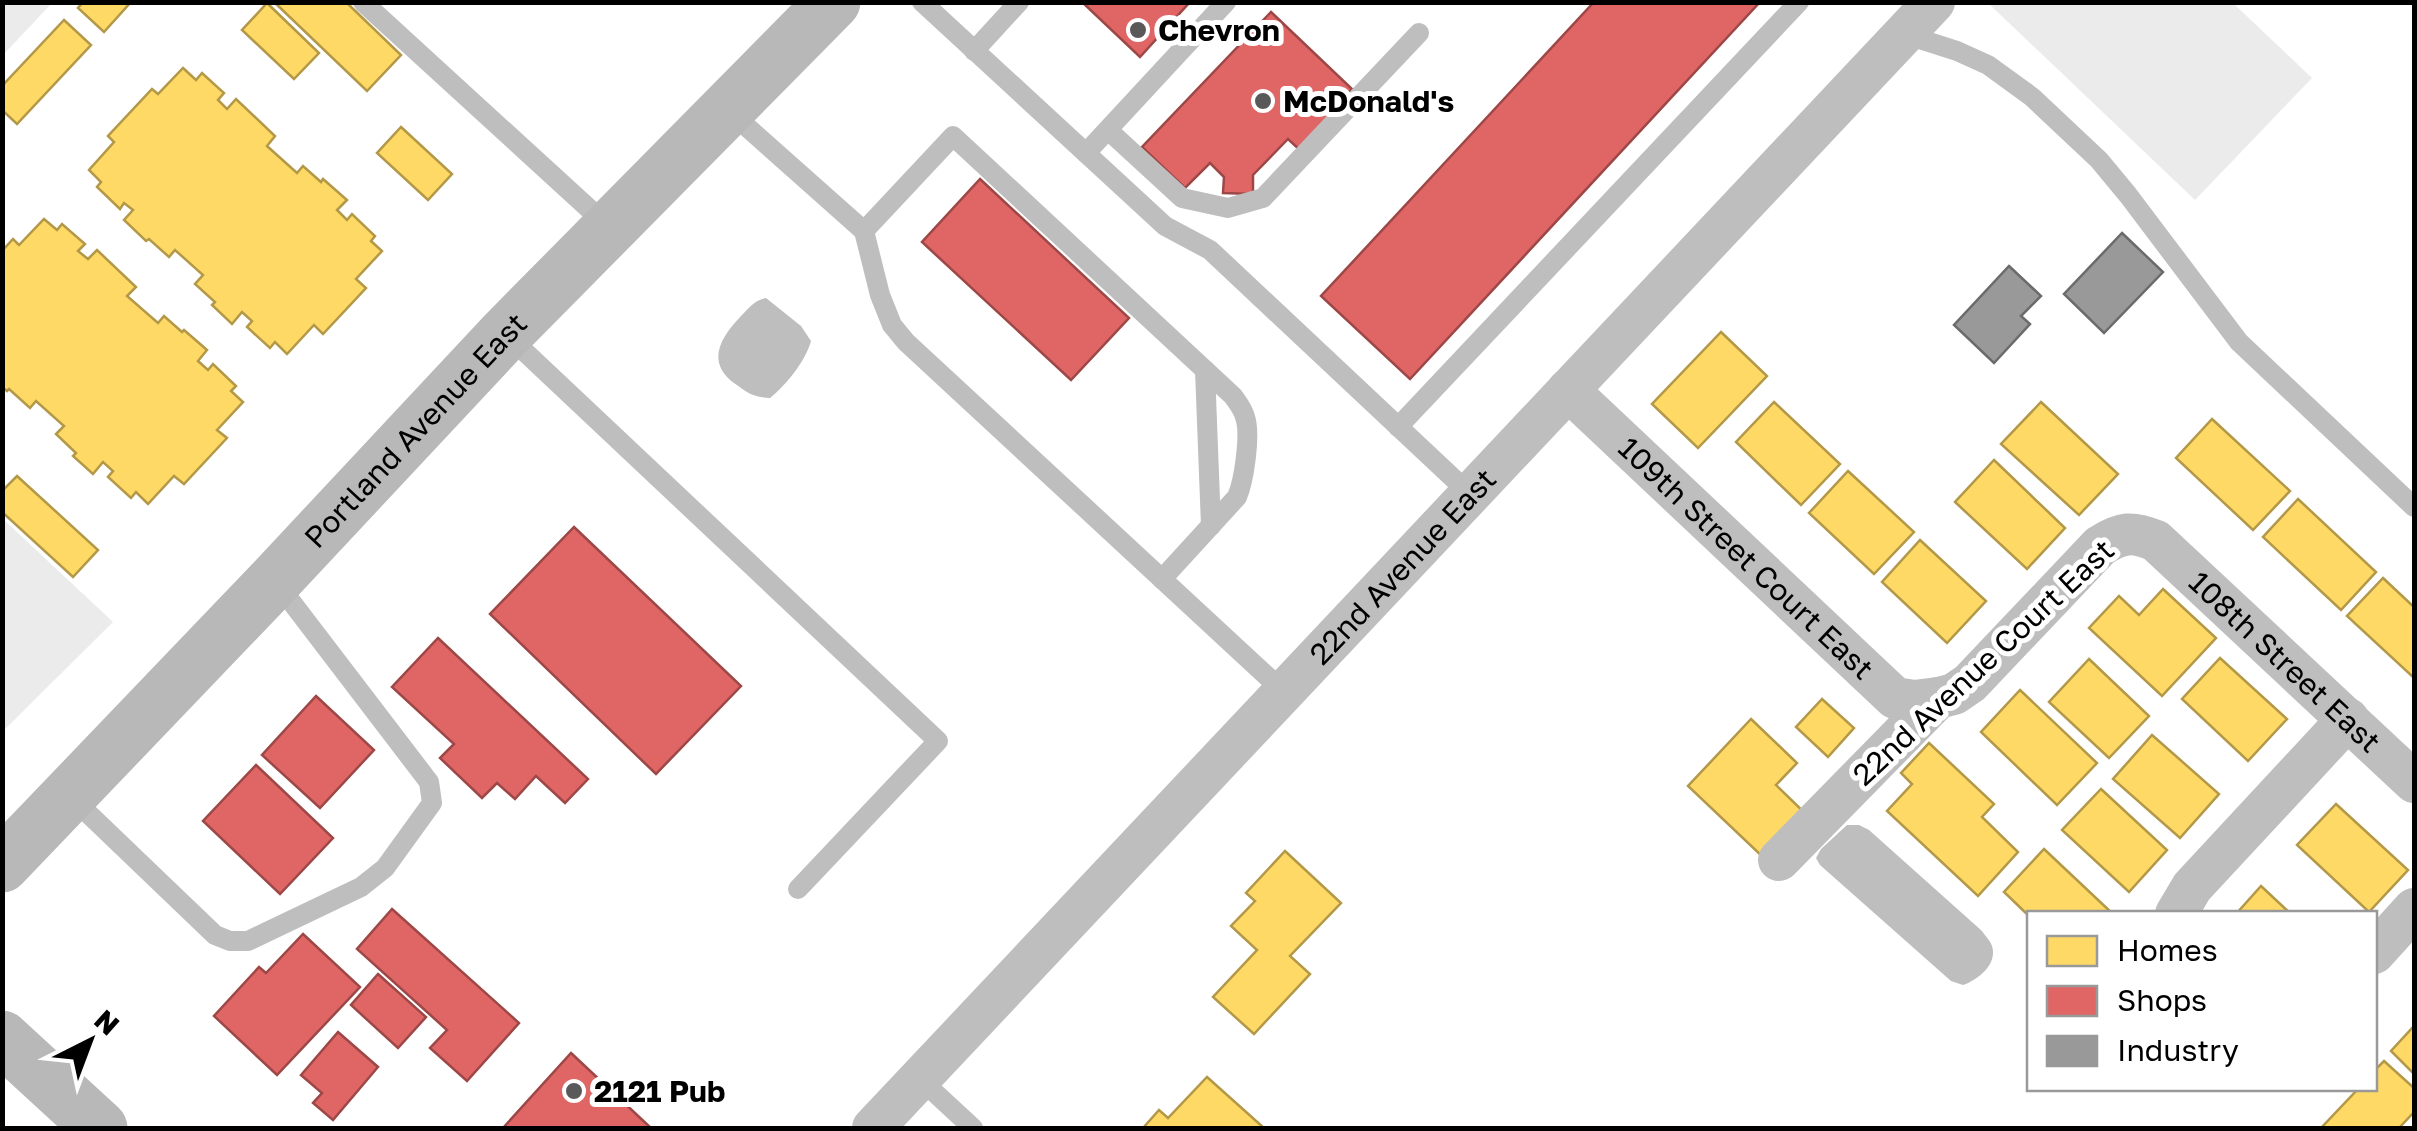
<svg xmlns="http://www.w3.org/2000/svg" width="2417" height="1131" font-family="'Golos Text',sans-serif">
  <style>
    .green { fill: #ebebeb }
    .water { fill: #bebebe }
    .homes { fill: #ffd966; stroke: #b29847; stroke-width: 2.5 }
    .shops { fill: #e06666; stroke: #9d4747; stroke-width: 2.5 }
    .industry { fill: #999; stroke: #6b6b6b; stroke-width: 2.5 }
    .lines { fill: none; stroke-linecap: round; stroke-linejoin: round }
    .lane { stroke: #bebebe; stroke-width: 20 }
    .street { stroke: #bebebe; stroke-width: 42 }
    .secondary { stroke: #b8b8b8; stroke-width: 55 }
    .poi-dot { fill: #595959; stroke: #fff; stroke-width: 4 }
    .labels { text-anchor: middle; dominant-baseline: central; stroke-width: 10; stroke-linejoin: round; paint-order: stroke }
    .poi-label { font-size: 30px; font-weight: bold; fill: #000; stroke: #fff; text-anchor: start }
    .street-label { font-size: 30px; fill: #000; stroke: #fff }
  </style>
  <rect width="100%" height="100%" fill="#fff"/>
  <!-- green -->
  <g class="green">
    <path d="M3 2 52 3 3 55 2 3Z"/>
    <path d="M1988 3H2233L2312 78 2195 200Z"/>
    <path d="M3 519 113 622 3 731H2Z"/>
  </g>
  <!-- water -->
  <g class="water">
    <path d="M766 298 801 326 811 341C805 362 786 385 770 398 752 397 748 393 734 383 706 362 720 338 741 316 749 308 754 300 766 298Z"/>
    <path d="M1847 825H1859L1869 830 1982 931C1985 936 1990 940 1992 946 1998 964 1978 980 1963 985L1951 981 1820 865 1816 858 1821 849Z"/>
  </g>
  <!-- homes -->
  <g class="homes">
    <path d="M83 2H131L104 32 78 8Z"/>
    <path d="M274 2H346L401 55 367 91Z"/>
    <path d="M267 3 319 53 294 79 242 30Z"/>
    <path d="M64 20 91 45 17 124 2 110V86Z"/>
    <path d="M183 68 196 80 202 73 224 93 218 100 227 109 236 99 275 136 267 146 297 173 303 166 321 182 323 179 347 200 337 210 347 220 352 214 375 236 371 241 382 251 356 279 366 288 323 334 314 325 287 354 275 342 270 348 247 327 252 321 242 312 232 324 212 305 215 302 195 284 203 275 175 250 169 257 149 239 146 241 124 220 133 210 124 203 120 209 97 187 101 182 89 170 114 142 108 136 152 89 158 94Z"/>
    <path d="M401 127 452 174 428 200 377 153Z"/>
    <path d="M44 219 57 230 62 224 85 244 78 251 88 259 97 250 136 287 127 296 158 323 164 316 182 332 184 330 207 350 198 361 208 370 213 364 236 386 231 391 243 402 217 430 227 438 184 484 174 476 148 504 136 492 131 498 108 477 113 471 103 462 93 474 73 456 76 453 56 434 64 426 36 401 30 408 9 389 7 391 2 387V251L13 239 19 245Z"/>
    <path d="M1721 332 1767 376 1698 448 1652 404Z"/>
    <path d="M1774 402 1840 464 1801 505 1736 442Z"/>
    <path d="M2041 402 2118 474 2079 515 2001 444Z"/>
    <path d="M2212 419 2290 491 2253 530 2176 458Z"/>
    <path d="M1994 460 2065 528 2027 569 1955 502Z"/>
    <path d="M1848 471 1914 532 1874 574 1809 513Z"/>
    <path d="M17 476 98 550 73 577 2 512V491Z"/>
    <path d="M2298 499 2376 572 2341 610 2263 537Z"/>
    <path d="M1920 540 1986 601 1947 643 1882 582Z"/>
    <path d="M2383 578 2414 607V678L2347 616Z"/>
    <path d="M2163 589 2216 638 2162 696 2089 628 2119 596 2139 615Z"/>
    <path d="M2220 658 2287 719 2248 761 2182 699Z"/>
    <path d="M2089 659 2149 716 2109 758 2049 702Z"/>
    <path d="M2020 690 2097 763 2057 805 1981 732Z"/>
    <path d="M1822 699 1854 728 1828 757 1796 727Z"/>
    <path d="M1751 719 1797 763 1776 785 1808 816 1766 860 1688 786Z"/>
    <path d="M2152 735 2219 794 2180 838 2113 779Z"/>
    <path d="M1929 743 1994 804 1982 817 2018 852 1978 896 1887 811 1912 784 1901 773Z"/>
    <path d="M2101 789 2167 850 2129 892 2062 830Z"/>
    <path d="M2336 804 2408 870 2369 912 2297 845Z"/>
    <path d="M2044 849 2113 914H2030V917L2004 892Z"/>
    <path d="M1285 851 1341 903 1290 956 1310 974 1254 1034 1213 997 1257 950 1231 926 1255 901 1246 893Z"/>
    <path d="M2261 886 2291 914H2236Z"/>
    <path d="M2414 1026V1074L2391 1051Z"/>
    <path d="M2384 1061 2414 1088V1112L2399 1128H2321L2359 1088H2374V1071Z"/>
    <path d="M1207 1077 1264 1128H1143L1159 1110 1168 1118Z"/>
  </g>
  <!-- shops -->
  <g class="shops">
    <path d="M1082 2H1190L1140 57Z"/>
    <path d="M1594 2H1760L1410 379 1321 296Z"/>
    <path d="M1271 12 1352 89 1328 113 1335 119 1303 153 1288 139 1253 175V194L1223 193 1224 177 1210 163 1185 188 1142 147Z"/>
    <path d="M980 179 1129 318 1071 380 922 242Z"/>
    <path d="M574 527 741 686 656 774 490 614Z"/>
    <path d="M438 638 588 779 565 803 536 776 515 799 497 783 482 798 440 758 454 744 392 687Z"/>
    <path d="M316 696 374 750 320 808 262 755Z"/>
    <path d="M256 765 333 838 280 894 203 821Z"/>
    <path d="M392 909 519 1023 467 1081 430 1048 447 1030 357 949Z"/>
    <path d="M303 934 360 987 277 1075 214 1016 259 967 266 973Z"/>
    <path d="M378 974 426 1017 398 1048 351 1005Z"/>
    <path d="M338 1032 378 1067 333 1120 313 1103 322 1093 301 1075Z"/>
    <path d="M571 1053 651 1128H503Z"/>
  </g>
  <!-- industry -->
  <g class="industry">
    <path d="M2122 233 2163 272 2104 333 2064 294Z"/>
    <path d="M2009 266 2041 296 2021 316 2030 324 1994 363 1954 325Z"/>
  </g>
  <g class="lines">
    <!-- lane -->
    <g class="lane">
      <path d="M363 2 609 227"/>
      <path d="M922 2 1165 226 1210 250 1470 494"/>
      <path d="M1904 34 1957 51 1988 65 2032 97 2099 160 2128 195 2239 342 2414 507"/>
      <path d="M974 51 1019 2"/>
      <path d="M729 111 864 231 880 295 892 325 906 342 1283 691"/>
      <path d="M1108 130 1182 198 1228 208 1263 198 1419 33"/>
      <path d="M1086 153 1226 2"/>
      <path d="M864 231 953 136 1233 396C1238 403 1243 409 1245 417 1251 434 1244 481 1237 497L1162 579"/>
      <path d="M507 335 938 741 798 889"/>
      <path d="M1205 370 1211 526"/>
      <path d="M1398 427 1799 2"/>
      <path d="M71 797 215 935 230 941H248L361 887 385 868 432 803 429 782 277 583"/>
      <path d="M920 1079 973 1128"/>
    </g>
    <!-- street -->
    <g class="street">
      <path id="s1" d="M1568 390 1895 698 1914 701 1938 698"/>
      <path id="s2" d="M1779 860 1938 698 1954 694 1970 683 2100 546C2122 532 2132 531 2156 541L2414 782"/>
      <path d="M2176 914 2192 887 2348 719"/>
      <path d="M2374 953 2414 909"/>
      <path id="s3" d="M873 1128 1934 2"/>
    </g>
    <!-- secondary -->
    <g class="secondary">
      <path id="s4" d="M2 865 275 580 505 334 833 2"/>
      <path d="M2 1038 100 1128"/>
    </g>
  </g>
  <!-- markers -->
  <g class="poi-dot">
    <circle cx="1138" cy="30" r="10"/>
    <circle cx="1263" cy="101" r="10"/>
    <circle cx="574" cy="1091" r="10"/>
  </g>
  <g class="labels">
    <!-- poi labels -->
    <g class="poi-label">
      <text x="1158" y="30">Chevron</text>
      <text x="1283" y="101">McDonald's</text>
      <text x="594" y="1091">2121 Pub</text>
    </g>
    <!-- street labels -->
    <g class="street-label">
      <text stroke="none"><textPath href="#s4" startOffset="600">Portland Avenue East</textPath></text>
      <text stroke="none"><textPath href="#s1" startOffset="245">109th Street Court East</textPath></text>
      <text stroke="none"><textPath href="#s3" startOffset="772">22nd Avenue East</textPath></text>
      <text stroke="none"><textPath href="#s2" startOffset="688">108th Street East</textPath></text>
      <text transform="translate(1983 662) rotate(-43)">22nd Avenue Court East</text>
    </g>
  </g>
  <!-- border -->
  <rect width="2417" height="1131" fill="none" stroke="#000000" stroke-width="10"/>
  <!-- legend -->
  <rect x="2027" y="911" width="350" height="180" fill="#ffffff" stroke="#999999" stroke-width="2.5"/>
  <rect x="2047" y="936" width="50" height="30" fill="#ffd966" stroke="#999999" stroke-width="2.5"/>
  <text x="2117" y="961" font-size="30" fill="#000000">Homes</text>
  <rect x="2047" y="986" width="50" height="30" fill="#e06666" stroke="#999999" stroke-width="2.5"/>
  <text x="2117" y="1011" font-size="30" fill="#000000">Shops</text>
  <rect x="2047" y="1036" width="50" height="30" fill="#999999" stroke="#999999" stroke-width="2.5"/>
  <text x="2117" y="1061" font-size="30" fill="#000000">Industry</text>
  <!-- north arrow -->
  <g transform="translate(90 1041) rotate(42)" stroke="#ffffff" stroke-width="8" paint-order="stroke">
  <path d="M0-8L18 38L0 25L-18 38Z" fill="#000000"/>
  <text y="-15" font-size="28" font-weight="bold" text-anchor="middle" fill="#000000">N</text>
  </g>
</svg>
